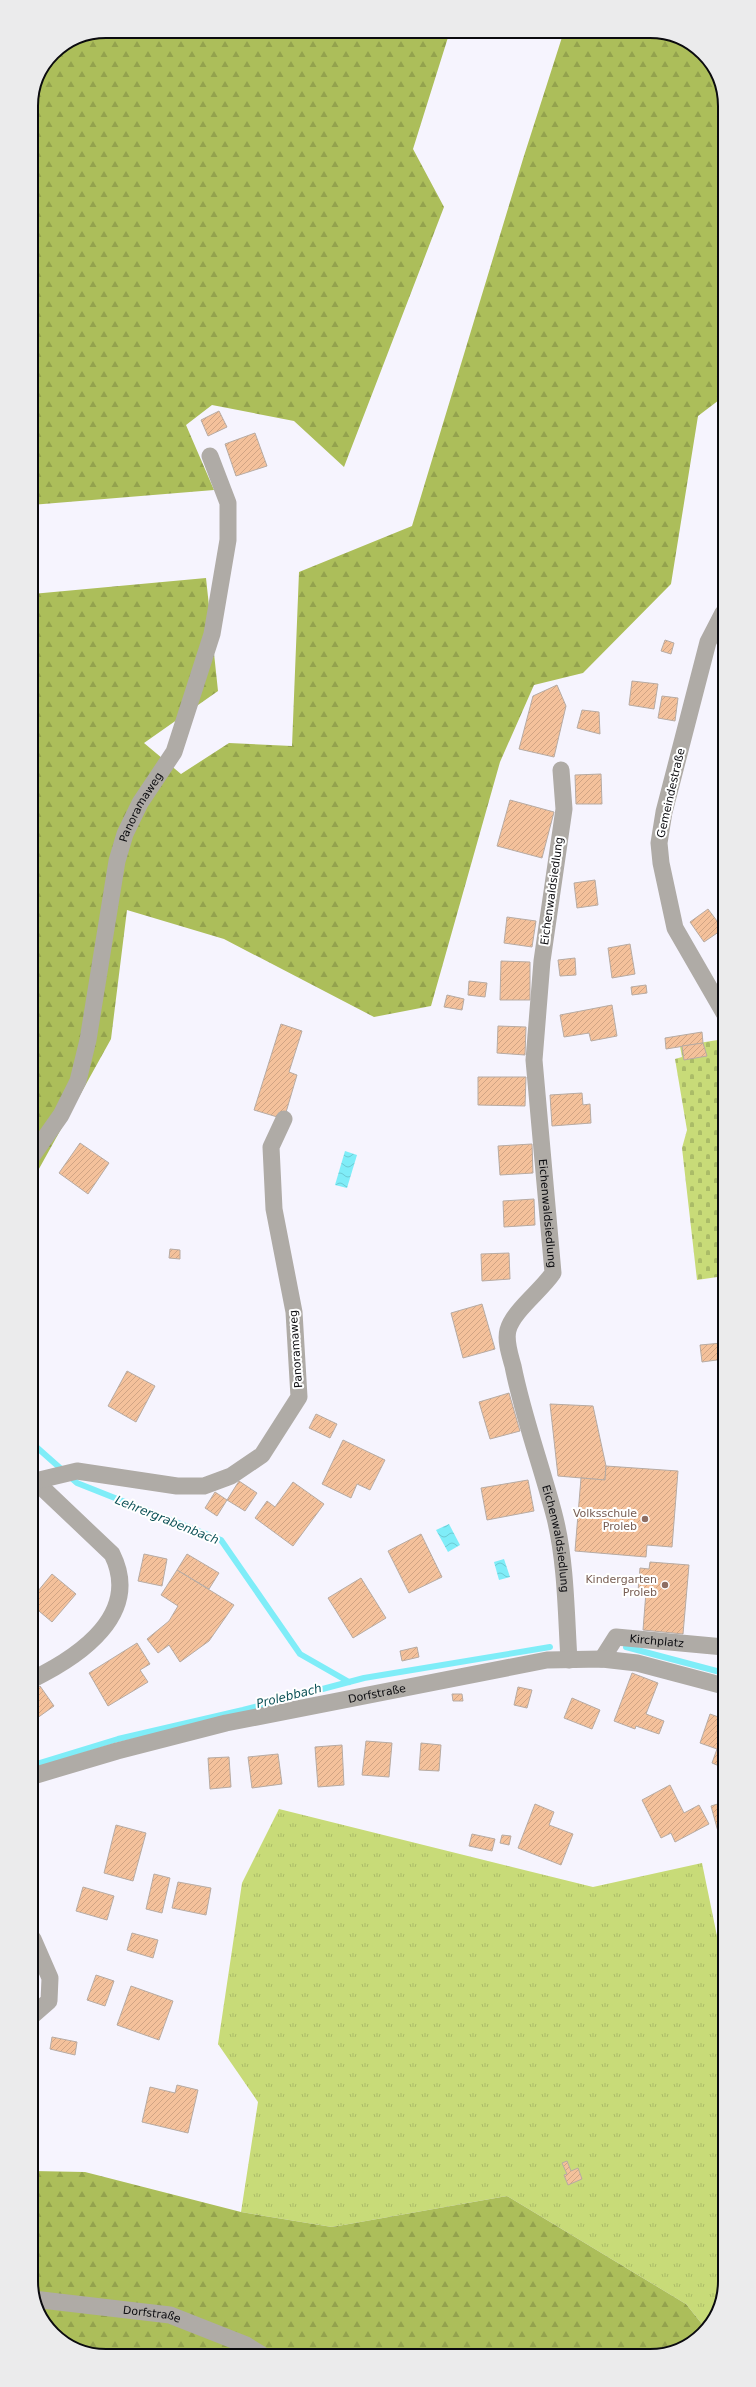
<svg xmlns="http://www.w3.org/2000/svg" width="756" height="2387" font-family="'DejaVu Sans',sans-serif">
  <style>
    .grass { fill: url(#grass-tufts) }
    .forest { fill: url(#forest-firs) }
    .cemetery { fill: url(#cemetery-stones) }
    .water { fill: url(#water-waves) }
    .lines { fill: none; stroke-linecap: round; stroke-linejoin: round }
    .stream { stroke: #7fedf8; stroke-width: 6 }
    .building { fill: url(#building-hatch); stroke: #b7aba3 }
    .street { stroke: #afaba6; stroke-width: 17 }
    .education-dot { fill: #8d6e63; stroke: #fff; stroke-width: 1.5 }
    .labels { text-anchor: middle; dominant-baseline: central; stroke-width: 4; stroke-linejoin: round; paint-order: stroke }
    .street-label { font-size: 11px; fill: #0b0b0f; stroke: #fff }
    .education-label { font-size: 11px; fill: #785e54; stroke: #fff; text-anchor: end }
    .water-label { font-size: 12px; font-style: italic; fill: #0b5056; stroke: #fff }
    .rim { fill: none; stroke: #0b0b0f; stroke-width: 2 }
  </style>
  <defs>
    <pattern id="grass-tufts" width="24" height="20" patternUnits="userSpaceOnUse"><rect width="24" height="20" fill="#c8db78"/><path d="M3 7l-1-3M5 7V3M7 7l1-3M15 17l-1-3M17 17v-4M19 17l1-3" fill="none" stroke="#aabb67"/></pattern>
    <pattern id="forest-firs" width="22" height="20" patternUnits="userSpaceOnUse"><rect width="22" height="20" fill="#acbe5a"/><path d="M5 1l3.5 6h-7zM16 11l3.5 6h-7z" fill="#93a24d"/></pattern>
    <pattern id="cemetery-stones" width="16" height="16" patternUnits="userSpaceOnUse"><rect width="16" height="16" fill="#c8db78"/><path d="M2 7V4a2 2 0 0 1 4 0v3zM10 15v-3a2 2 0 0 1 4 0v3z" fill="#aabb67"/></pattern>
    <pattern id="water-waves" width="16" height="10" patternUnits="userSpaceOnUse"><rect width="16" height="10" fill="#7fedf8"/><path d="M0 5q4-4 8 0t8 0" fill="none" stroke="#6ccad3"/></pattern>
    <pattern id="building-hatch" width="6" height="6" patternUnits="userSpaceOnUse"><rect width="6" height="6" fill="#f4c19b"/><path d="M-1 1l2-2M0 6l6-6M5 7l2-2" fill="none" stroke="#d0a484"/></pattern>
  </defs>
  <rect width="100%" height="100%" fill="#f6f4fe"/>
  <!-- grass -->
  <path class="grass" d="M279 1809 593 1887 702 1863 725 1975V2281L709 2327 706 2329 686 2304 507 2196 332 2227 241 2212 258 2102 218 2044 242 1883Z"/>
  <!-- forest -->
  <g class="forest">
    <path d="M106 31H450L413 149 444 207 344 467 294 421 212 405 186 425 214 490 31 505V106L37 77 53 53 78 37Z"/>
    <path d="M564 31H655L699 49 722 87 723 397 698 416 671 584 583 673 534 685 500 762 431 1006 374 1017 224 939 127 910 111 1039 35 1176 32 1178V594L206 578 218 691 144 743 181 774 229 743 292 746 299 572 412 526 523 159Z"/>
    <path d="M33 2171 85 2172 241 2212 332 2227 507 2196 686 2304 706 2329 669 2354 101 2356 57 2338 34 2300Z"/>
  </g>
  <!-- cemetery -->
  <path class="cemetery" d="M724 1039V1276L697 1280 682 1148 687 1130 675 1059 682 1057 680 1046Z"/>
  <!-- water -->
  <g class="water">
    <path d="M345 1151 357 1155 347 1188 335 1185Z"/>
    <path d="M449 1524 460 1545 448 1552 436 1530Z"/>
    <path d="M504 1559 510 1577 499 1580 494 1562Z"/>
  </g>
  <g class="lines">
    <!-- stream -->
    <g class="stream">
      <path d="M33 1444 77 1483 221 1540 300 1654 349 1682"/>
      <path d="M626 1647 724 1673"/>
      <path d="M33 1765 118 1739 243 1710 364 1678 550 1647"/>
    </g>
  </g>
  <!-- building -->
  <g class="building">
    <path d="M219 411 227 427 208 436 201 420Z"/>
    <path d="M255 433 267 466 236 476 225 444Z"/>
    <path d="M665 640 674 643 671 654 661 651Z"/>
    <path d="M632 681 658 684 654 709 629 705Z"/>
    <path d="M557 685 566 706 554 757 519 749 533 696Z"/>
    <path d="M662 696 678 698 675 721 658 718Z"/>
    <path d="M582 710 599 712 600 734 577 728Z"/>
    <path d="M601 774 602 804H576L575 775Z"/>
    <path d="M510 800 554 812 542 858 497 846Z"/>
    <path d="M595 880 598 905 577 908 574 883Z"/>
    <path d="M708 909 723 929 704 942 690 922Z"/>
    <path d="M507 917 536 921 532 947 504 943Z"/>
    <path d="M630 944 635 974 612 978 608 948Z"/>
    <path d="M575 958 576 975 560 976 558 960Z"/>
    <path d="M501 961 530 962V1000H500Z"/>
    <path d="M469 981 487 983 485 997 468 995Z"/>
    <path d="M646 985 647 993 632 995 631 987Z"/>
    <path d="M447 995 464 999 462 1010 444 1007Z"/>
    <path d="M612 1005 617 1036 591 1041 589 1033 564 1037 560 1015Z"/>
    <path d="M281 1024 302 1031 289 1072 297 1075 284 1119 254 1110Z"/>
    <path d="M498 1026 526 1027 525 1055 497 1053Z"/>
    <path d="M702 1032 703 1043 666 1049 665 1038Z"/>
    <path d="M703 1043 707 1056 684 1060 682 1046Z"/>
    <path d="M478 1077H526L525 1106 478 1105Z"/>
    <path d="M582 1093 583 1105 590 1104 591 1123 552 1126 550 1095Z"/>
    <path d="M80 1143 109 1163 88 1194 59 1173Z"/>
    <path d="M532 1144 533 1173 500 1175 498 1146Z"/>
    <path d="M534 1199 535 1225 504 1227 503 1201Z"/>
    <path d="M170 1249 180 1250V1259L169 1258Z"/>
    <path d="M509 1253 510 1279 482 1281 481 1254Z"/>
    <path d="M482 1304 495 1349 463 1358 451 1313Z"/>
    <path d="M722 1343 724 1359 702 1362 700 1345Z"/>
    <path d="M127 1371 155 1386 136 1422 108 1406Z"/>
    <path d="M509 1393 520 1431 490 1439 479 1402Z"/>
    <path d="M550 1404 593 1406 606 1466 605 1480 558 1476Z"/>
    <path d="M316 1414 337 1424 330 1438 309 1428Z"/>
    <path d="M343 1440 385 1460 370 1490 357 1484 351 1498 322 1484Z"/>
    <path d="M606 1466 678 1471 672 1547 647 1545 646 1557 575 1551 581 1478 605 1480Z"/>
    <path d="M528 1480 534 1511 487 1520 481 1488Z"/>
    <path d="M239 1481 257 1493 245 1511 227 1500Z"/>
    <path d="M293 1482 324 1504 293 1546 255 1518 267 1501 275 1507Z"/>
    <path d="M215 1492 227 1500 217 1516 205 1508Z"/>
    <path d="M421 1534 442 1577 409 1593 388 1551Z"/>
    <path d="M144 1554 167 1559 162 1586 138 1581Z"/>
    <path d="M187 1554 219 1573 209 1589 177 1570Z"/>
    <path d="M650 1562 689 1565 683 1634 643 1630 646 1592 638 1591 640 1568 649 1569Z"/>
    <path d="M177 1570 234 1605 209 1641 180 1662 169 1645 158 1653 147 1639 169 1621 178 1606 161 1595Z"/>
    <rect x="722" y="1571" width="2" height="31"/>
    <path d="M52 1574 76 1594 52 1622 33 1606V1597Z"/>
    <path d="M361 1578 386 1618 353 1638 328 1598Z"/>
    <path d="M137 1643 150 1664 140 1670 148 1682 108 1706 89 1673Z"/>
    <path d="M417 1647 419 1657 402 1661 400 1651Z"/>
    <path d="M632 1673 658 1683 646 1714 664 1721 659 1734 636 1726 635 1729 614 1721Z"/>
    <path d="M40 1686 54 1706 33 1721V1691Z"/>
    <path d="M518 1687 532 1690 527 1708 514 1705Z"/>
    <path d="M452 1694H462L463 1701H453Z"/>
    <path d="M572 1698 600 1710 592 1729 564 1718Z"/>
    <path d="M710 1714 724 1719V1768L712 1763 717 1749 700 1743Z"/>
    <path d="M366 1741 392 1743 389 1777 362 1775Z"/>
    <path d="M421 1743 441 1745 439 1771 419 1770Z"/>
    <path d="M342 1745 344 1785 318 1787 315 1747Z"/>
    <path d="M278 1754 282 1784 252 1788 248 1757Z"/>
    <path d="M229 1757 231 1787 210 1789 208 1758Z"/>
    <path d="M670 1785 684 1813 699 1805 709 1824 675 1842 671 1833 661 1838 642 1800Z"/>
    <path d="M724 1802V1825L717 1828 711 1806Z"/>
    <path d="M535 1804 554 1812 549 1825 573 1834 561 1865 518 1848Z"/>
    <path d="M116 1825 146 1833 133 1881 104 1873Z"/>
    <path d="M724 1825 725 1854 717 1828Z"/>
    <path d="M472 1834 495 1839 492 1851 469 1846Z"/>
    <path d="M502 1835 511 1836 509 1845 500 1843Z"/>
    <path d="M154 1874 170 1878 162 1913 146 1909Z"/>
    <path d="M178 1882 211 1888 206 1915 172 1908Z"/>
    <path d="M83 1887 114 1896 107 1920 76 1911Z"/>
    <path d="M132 1933 158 1940 153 1958 127 1950Z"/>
    <path d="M96 1975 114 1981 105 2006 87 2000Z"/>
    <path d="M131 1986 173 2001 159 2040 117 2025Z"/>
    <path d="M52 2037 77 2042 75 2055 50 2049Z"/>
    <path d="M177 2085 198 2090 188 2133 142 2122 150 2087 175 2093Z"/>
    <path d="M567 2161 571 2171 578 2168 582 2179 568 2185 564 2175 567 2174 562 2163Z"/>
  </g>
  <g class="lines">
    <!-- street -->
    <g class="street">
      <path d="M723 613 708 642 664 812 659 843 661 863 675 928 724 1013"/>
      <path id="s1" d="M561 770 564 809 542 961 534 1060 553 1273C542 1290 513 1311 508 1330 505 1341 510 1355 513 1366 523 1417 542 1467 555 1518 566 1563 566 1613 569 1660"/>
      <path id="s2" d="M32 1156 61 1115 78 1081 88 1040 117 861 125 834 140 803 174 752 212 634 228 540V503L210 456"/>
      <path d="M33 1479 112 1554C142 1614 80 1656 33 1679"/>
      <path d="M35 1481 77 1471 177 1486H204L231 1476 262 1455 299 1397 294 1312 274 1209 271 1147 284 1119"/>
      <path id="s3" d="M602 1659 616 1637 724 1647"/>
      <path id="s4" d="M33 1776 117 1751 226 1723 547 1660 602 1659 637 1663 724 1686"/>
      <path d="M33 1939 50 1978 49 2001 33 2015"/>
      <path id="s5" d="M33 2299 170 2315 246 2345 262 2355"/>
    </g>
  </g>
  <!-- markers -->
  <g class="education-dot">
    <circle cx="645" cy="1519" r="4"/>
    <circle cx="665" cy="1585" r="4"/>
  </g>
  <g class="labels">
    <!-- street labels -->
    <g class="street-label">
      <text transform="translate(671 793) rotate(-77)">Gemeindestraße</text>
      <text stroke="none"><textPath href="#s2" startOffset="371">Panoramaweg</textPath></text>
      <text transform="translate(552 891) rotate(-82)">Eichenwaldsiedlung</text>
      <text stroke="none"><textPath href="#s1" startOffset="446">Eichenwaldsiedlung</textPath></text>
      <text transform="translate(296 1349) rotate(-94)">Panoramaweg</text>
      <text stroke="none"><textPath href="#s1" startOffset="794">Eichenwaldsiedlung</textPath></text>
      <text stroke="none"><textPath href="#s3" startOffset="67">Kirchplatz</textPath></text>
      <text stroke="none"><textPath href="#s4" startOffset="354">Dorfstraße</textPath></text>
      <text stroke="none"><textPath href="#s5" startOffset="120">Dorfstraße</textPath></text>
    </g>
    <!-- education labels -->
    <g class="education-label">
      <text x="637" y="1513">Volksschule<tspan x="637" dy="13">Proleb</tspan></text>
      <text x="657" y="1579">Kindergarten<tspan x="657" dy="13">Proleb</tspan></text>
    </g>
    <!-- water labels -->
    <g class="water-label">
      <text transform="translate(167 1520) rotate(22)">Lehrergrabenbach</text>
      <text transform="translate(289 1696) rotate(-14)">Prolebbach</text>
    </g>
  </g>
  <!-- crop -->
  <path d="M0 0H756V2387H0ZM106 38H650A68 68 0 0 1 718 106V2281A68 68 0 0 1 650 2349H106A68 68 0 0 1 38 2281V106A68 68 0 0 1 106 38Z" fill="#ebebec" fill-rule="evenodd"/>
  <path class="rim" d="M106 38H650A68 68 0 0 1 718 106V2281A68 68 0 0 1 650 2349H106A68 68 0 0 1 38 2281V106A68 68 0 0 1 106 38Z"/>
</svg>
